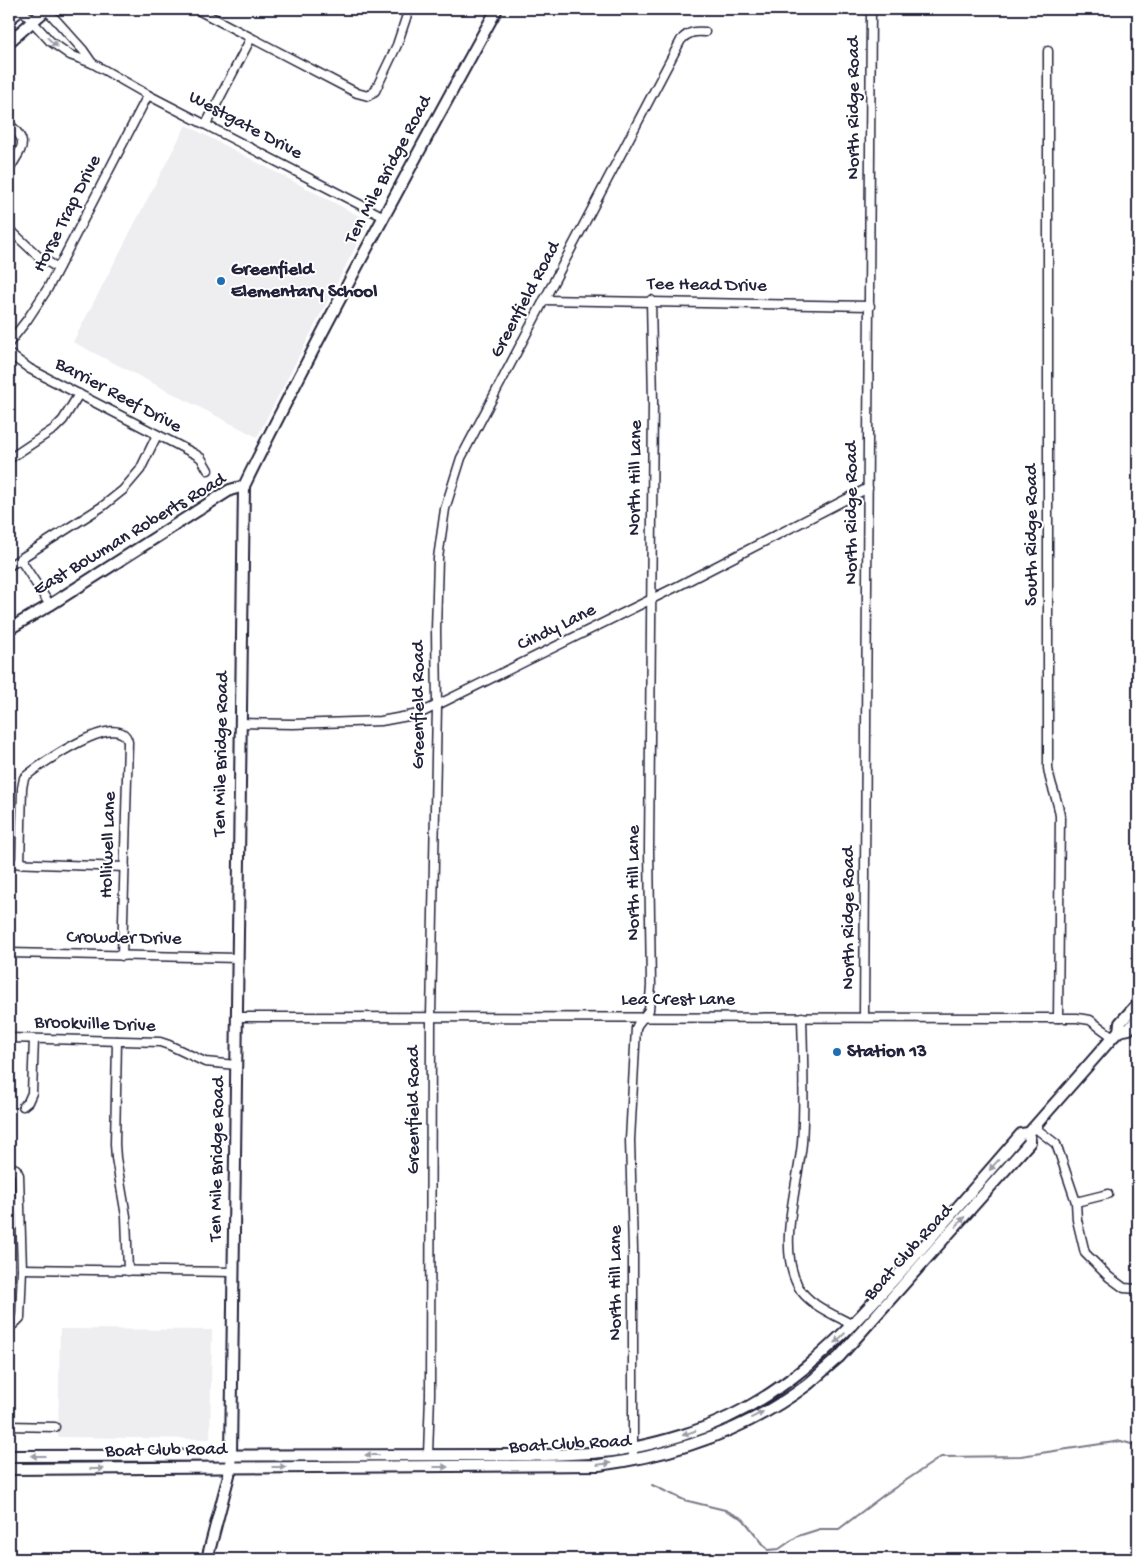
<svg xmlns="http://www.w3.org/2000/svg" width="1147" height="1568" font-family="'Gochi Hand',sans-serif">
  <style>
    .built { fill: #eeeef1 }
    .lines { fill: none; stroke-linecap: round; stroke-linejoin: round }
    .stream { stroke: #7a7a88; stroke-width: 2 }
    .street-casing { stroke: #22223b; stroke-width: 11 }
    .secondary-casing { stroke: #22223b; stroke-width: 14 }
    .street { stroke: #fff; stroke-width: 8 }
    .secondary { stroke: #fff; stroke-width: 10 }
    .oneway { fill: #9c9ca7 }
    .poi-dot { fill: #1f6fb2; stroke: #fff; stroke-width: 2 }
    .labels { text-anchor: middle; dominant-baseline: central; stroke-width: 4; stroke-linejoin: round; paint-order: stroke }
    .street-label { font-size: 19px; fill: #22223b; stroke: #fff }
    .poi-label { font-size: 19px; font-weight: bold; fill: #22223b; stroke: #fff; text-anchor: start }
  </style>
  <rect width="100%" height="100%" fill="#fff"/>
  <filter id="ink" filterUnits="userSpaceOnUse"><feTurbulence type="fractalNoise" baseFrequency=".02" numOctaves="2"/><feDisplacementMap in="SourceGraphic" scale="10" xChannelSelector="R" yChannelSelector="G"/><feConvolveMatrix kernelMatrix="1 2 1 2 8 2 1 2 1" color-interpolation-filters="sRGB"/></filter>
  <g filter="url(#ink)">
    <!-- built -->
    <g class="built">
      <path d="M186 125 369 221 257 437 73 342Z"/>
      <path d="M60 1329 212 1330 210 1439 58 1437Z"/>
    </g>
    <g class="lines">
      <!-- stream -->
      <path class="stream" d="M652 1485 684 1500 725 1510 743 1519 768 1550 779 1549 798 1536 820 1529H839L884 1495 941 1457 1021 1456 1121 1441 1138 1446"/>
      <!-- street casing -->
      <g class="street-casing">
        <g id="street">
          <path d="M21 9 50 41 70 55 92 63 148 95 384 217"/>
          <path d="M46 9 83 50 92 63"/>
          <path d="M196 9 357 93 368 96 375 91 397 45 409 9"/>
          <path d="M1048 51V768C1050 785 1058 799 1060 816L1058 1018"/>
          <path d="M9 124C31 143 21 148 9 170"/>
          <path d="M206 124 251 38"/>
          <path d="M9 229 38 256 58 268"/>
          <path d="M544 300 870 306"/>
          <path d="M9 343 27 320 48 288 148 95"/>
          <path d="M9 354 30 369 195 454 201 458 208 470"/>
          <path d="M9 459 54 429 63 420 79 394"/>
          <path d="M20 559 50 605"/>
          <path d="M9 566 103 506 123 490 140 470 157 435"/>
          <path d="M240 723 293 724 381 721 419 714 678 586 868 488"/>
          <path d="M9 863 125 867"/>
          <path d="M20 864 22 788 24 778C36 767 121 707 128 742L122 956"/>
          <path d="M9 953 238 958"/>
          <path d="M237 1017 1077 1018 1090 1020 1113 1037"/>
          <path d="M802 1017C803 1059 805 1101 802 1143 798 1186 777 1246 798 1286 808 1305 835 1315 853 1325"/>
          <path d="M864 1017 871 9"/>
          <path d="M9 1038 160 1042 169 1045 205 1062 236 1065"/>
          <path d="M117 1041 115 1144 116 1158 126 1216 128 1271"/>
          <path d="M23 1106 28 1102 32 1093 34 1039"/>
          <path d="M1034 1127 1056 1144 1060 1155 1076 1202 1077 1220 1085 1253 1109 1277 1124 1288 1138 1289"/>
          <path d="M9 1166 16 1169 19 1175 22 1269 20 1318 14 1324 9 1325"/>
          <path d="M1076 1202 1108 1194"/>
          <path d="M22 1269 234 1272"/>
          <path d="M9 1426 55 1427"/>
          <path d="M428 1455 430 1394 431 1016 437 706 436 630 438 558 445 509 461 458 681 40C688 32 695 31 705 32"/>
          <path d="M633 1460V1250L630 1140 636 1028 638 1024 649 1010 651 986 649 850 653 402 651 300"/>
        </g>
      </g>
      <!-- secondary casing -->
      <g class="secondary-casing">
        <g id="secondary">
          <path d="M9 19 22 9"/>
          <path d="M9 42 47 9"/>
          <path d="M9 629 50 605 222 495 230 490 244 486"/>
          <path d="M1119 1031 1120 1023 1138 1003"/>
          <path d="M9 1456 545 1455C564 1454 583 1454 602 1452 629 1450 657 1443 683 1435 780 1405 841 1339 907 1265 945 1222 983 1178 1021 1134L1029 1133"/>
          <path d="M9 1469 599 1465C673 1455 747 1430 807 1385 818 1376 828 1366 839 1357L1030 1142 1029 1133 1034 1127 1113 1037 1119 1031 1129 1029 1138 1018"/>
          <path d="M207 1559 229 1475 231 1455 244 486C283 406 325 327 367 248 410 168 453 88 497 9"/>
        </g>
      </g>
      <!-- street -->
      <use href="#street" class="street"/>
      <!-- secondary -->
      <use href="#secondary" class="secondary"/>
    </g>
    <!-- one-way arrows -->
    <defs><path id="oneway-solid" d="M-6-.8H1V-3.2L6.5 0L1 3.2V.8H-6Z" transform="scale(1.25)"/></defs>
    <g class="oneway">
      <use href="#oneway-solid" transform="translate(52 42) rotate(43)"/>
      <use href="#oneway-solid" transform="translate(994 1165) rotate(131)"/>
      <use href="#oneway-solid" transform="translate(960 1222) rotate(-49)"/>
      <use href="#oneway-solid" transform="translate(840 1338) rotate(136)"/>
      <use href="#oneway-solid" transform="translate(757 1415) rotate(-27)"/>
      <use href="#oneway-solid" transform="translate(689 1433) rotate(161)"/>
      <use href="#oneway-solid" transform="translate(372 1455) rotate(180)"/>
      <use href="#oneway-solid" transform="translate(38 1456) rotate(180)"/>
      <use href="#oneway-solid" transform="translate(604 1464) rotate(-7)"/>
      <use href="#oneway-solid" transform="translate(279 1467)"/>
      <use href="#oneway-solid" transform="translate(441 1467)"/>
      <use href="#oneway-solid" transform="translate(97 1469)"/>
    </g>
  </g>
  <!-- markers -->
  <g class="poi-dot">
    <circle cx="221" cy="281" r="5"/>
    <circle cx="837" cy="1052" r="5"/>
  </g>
  <g class="labels">
    <!-- street labels -->
    <g class="street-label">
      <text transform="translate(854 108) rotate(-90)">North Ridge Road</text>
      <text transform="translate(245 126) rotate(28)">Westgate Drive</text>
      <text transform="translate(389 170) rotate(-62)">Ten Mile Bridge Road</text>
      <text transform="translate(68 214) rotate(-63)">Horse Trap Drive</text>
      <text transform="translate(707 286) rotate(1)">Tee Head Drive</text>
      <text transform="translate(526 300) rotate(-62)">Greenfield Road</text>
      <text transform="translate(118 396) rotate(28)">Barrier Reef Drive</text>
      <text transform="translate(636 478) rotate(-89)">North Hill Lane</text>
      <text transform="translate(852 513) rotate(-90)">North Ridge Road</text>
      <text transform="translate(130 535) rotate(-31)">East Bowman Roberts Road</text>
      <text transform="translate(1032 535) rotate(-90)">South Ridge Road</text>
      <text transform="translate(557 628) rotate(-26)">Cindy Lane</text>
      <text transform="translate(419 705) rotate(-90)">Greenfield Road</text>
      <text transform="translate(222 754) rotate(-89)">Ten Mile Bridge Road</text>
      <text transform="translate(109 845) rotate(-88)">Holliwell Lane</text>
      <text transform="translate(634 883) rotate(-90)">North Hill Lane</text>
      <text transform="translate(849 918) rotate(-90)">North Ridge Road</text>
      <text transform="translate(124 939) rotate(1)">Crowder Drive</text>
      <text x="678" y="1000">Lea Crest Lane</text>
      <text transform="translate(95 1025) rotate(2)">Brookville Drive</text>
      <text transform="translate(414 1110) rotate(-90)">Greenfield Road</text>
      <text transform="translate(218 1159) rotate(-89)">Ten Mile Bridge Road</text>
      <text transform="translate(909 1253) rotate(-48)">Boat Club Road</text>
      <text transform="translate(616 1283) rotate(-90)">North Hill Lane</text>
      <text transform="translate(570 1445) rotate(-3)">Boat Club Road</text>
      <text transform="translate(166 1451) rotate(-1)">Boat Club Road</text>
    </g>
    <!-- poi labels -->
    <g class="poi-label">
      <text x="231" y="270">Greenfield<tspan x="231" dy="22">Elementary School</tspan></text>
      <text x="847" y="1052">Station 13</text>
    </g>
  </g>
  <!-- margin -->
  <rect width="1147" height="1568" fill="none" stroke="#fff" stroke-width="30"/>
  <rect x="15" y="15" width="1117" height="1538" fill="none" stroke="#22223b" stroke-width="2" filter="url(#ink)"/>
</svg>
